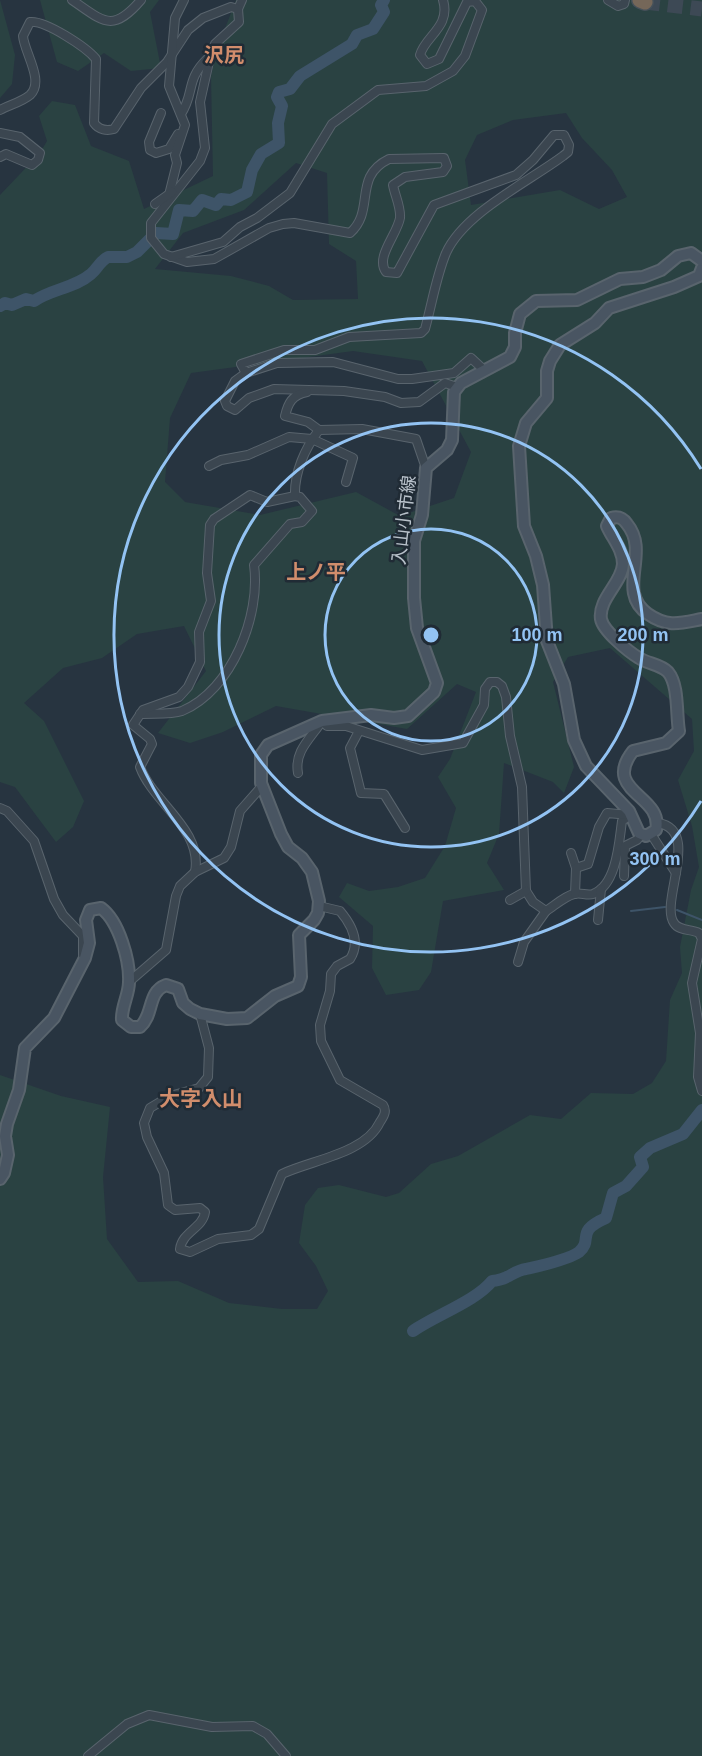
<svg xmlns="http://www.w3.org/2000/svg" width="702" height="1756" font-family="Arial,'Noto Sans JP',sans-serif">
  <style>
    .green { fill: #2a4242; fill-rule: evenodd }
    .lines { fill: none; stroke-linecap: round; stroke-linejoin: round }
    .stream { stroke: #3e5468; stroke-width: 2 }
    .river { stroke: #3e5468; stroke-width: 12 }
    .highway-tunnel { stroke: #3d4955; stroke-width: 15; stroke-dasharray: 15 8; stroke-linecap: butt }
    .street-casing { stroke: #59646d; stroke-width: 10 }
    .secondary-casing { stroke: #59646d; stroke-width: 14 }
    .highway-casing { stroke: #46515a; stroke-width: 18 }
    .street { stroke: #3b4650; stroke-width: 8 }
    .secondary { stroke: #495562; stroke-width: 10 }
    .highway { stroke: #756759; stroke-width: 15 }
    .ring { fill: none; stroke: #93c3f3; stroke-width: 3 }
    .labels { text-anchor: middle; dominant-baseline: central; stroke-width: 5; stroke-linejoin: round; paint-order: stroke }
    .street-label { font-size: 18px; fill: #b8c1ca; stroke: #202b35 }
    .neighbourhood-label { font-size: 20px; font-weight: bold; fill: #d18d6c; stroke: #202b35 }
    .quarter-label { font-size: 21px; font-weight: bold; fill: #d18d6c; stroke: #202b35 }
    .centre { fill: #93c3f3; stroke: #202b35; stroke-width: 3 }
    .ring-label { font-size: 18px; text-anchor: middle; font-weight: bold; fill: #93c3f3; stroke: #202b35; stroke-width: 5; stroke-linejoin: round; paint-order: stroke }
  </style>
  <rect width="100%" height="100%" fill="#273440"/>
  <!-- green -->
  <g class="green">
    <path d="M0 0 15 55 12 84 0 98Z"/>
    <path d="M40 0H159L150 12 161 68 131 71 104 53 78 71 57 62Z"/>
    <path d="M236 0H702V1756H0V1075L61 1096 110 1107 103 1177 107 1239 138 1282 178 1281 229 1303 282 1309H317L328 1291 316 1266 299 1243 305 1205 318 1188 339 1185 386 1197 399 1193 431 1164 458 1156 530 1115 561 1119 591 1093 633 1094 652 1083 666 1061 670 1000 682 973 680 947 691 890 699 867 692 826 678 780 694 751 692 719 610 648 568 657 553 682 574 767 564 793 553 782 504 763 499 834 487 863 504 890 443 901 431 972 419 990 386 995 372 968 373 926 339 897 347 883 369 891 398 887 425 878 445 846 456 808 438 777 450 759 476 692 457 684 407 729 276 706 223 732 190 743 158 733 206 671 184 626 137 634 102 658 63 668 24 703 44 721 84 801 73 827 56 842 15 787 0 782V195L40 153 47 141 39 116 52 101 75 105 91 146 129 161 144 209 213 176 211 77 216 52ZM566 113 582 138 612 170 627 197 599 209 560 190 471 205 465 160 477 135 513 120ZM296 163 327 173 329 244 356 261 358 299 293 300 269 286 231 276 155 269 183 233 244 210ZM353 351 422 361 471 452 454 498 400 516 356 492 260 515 185 502 165 482 170 418 191 373Z"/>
  </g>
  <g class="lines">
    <!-- stream -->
    <g class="stream">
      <path d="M677 910 702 920"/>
      <path d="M631 911 665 907"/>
    </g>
    <!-- river -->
    <g class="river">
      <path d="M0 306 5 303 12 305 26 299 34 301C51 289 75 288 91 274 97 269 100 261 108 257H127L137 252 156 233 173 234 179 210 193 211 202 200 216 205 221 199 231 200 247 192 252 170 261 154 279 143 278 123 282 106 277 97 279 92 290 89 300 76 352 44 357 35 373 29 384 12 381 5 384 0"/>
      <path d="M413 1331C436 1315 476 1301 492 1281 509 1280 512 1271 526 1269 539 1266 568 1260 579 1252 594 1239 574 1232 606 1218L613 1193 626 1186 643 1167 640 1157 650 1148 683 1134 702 1110"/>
    </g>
    <!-- highway-tunnel -->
    <path class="highway-tunnel" d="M645 2 702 9"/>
    <!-- street casing -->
    <g class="street-casing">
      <g id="street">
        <path d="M72 0C103 21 112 34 141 0"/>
        <path d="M242 0 238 9 239 22 215 44 211 53 200 102 205 148 200 161 151 223V238L164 254 187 262 214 259 269 228 283 224 294 223 350 233C376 210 352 177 389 159L444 158 447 166 443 172 405 177 393 185C395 196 401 207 400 218 397 235 375 257 386 272L397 273 434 205 516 175 533 160 554 135H564L569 145 568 152 563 156C528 182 464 213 446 253 436 277 432 304 425 329L421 333 349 337 315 350H284L241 364 246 373"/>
        <path d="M608 0 618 6 624 4 625 0"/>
        <path d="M0 110C9 105 22 102 30 95 45 81 24 52 23 36L30 22C45 20 86 47 96 59L94 123C99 130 107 131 114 129L141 88 167 62 188 30 203 18 231 7 238 9"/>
        <path d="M161 113 149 142 150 150 156 153 169 149 178 134"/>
        <path d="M181 114C195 93 185 80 208 58"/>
        <path d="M0 133 20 137 40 153 38 160 32 165 6 154 0 157"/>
        <path d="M169 195 177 163 175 155 185 125 169 86 175 18 184 0"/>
        <path d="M155 204 172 192"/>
        <path d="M171 257 223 242 240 227 257 218 290 193 332 124 378 90 426 86 453 71 465 56 482 10 475 1 467 2 439 59 427 64 420 55C425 36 451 27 443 0"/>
        <path d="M457 387 445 383 419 402 401 403 385 397 344 391 274 389 249 398 235 410 227 406 225 401 235 381 246 373 277 363 333 362 398 379H412L454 373 471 358 484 370"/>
        <path d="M307 392C292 395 288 403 285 416L308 422 319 430"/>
        <path d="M209 466 221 460 248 455 289 437 312 439 353 458 346 482"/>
        <path d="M140 714C153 713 170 715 182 711 232 690 261 615 254 565L290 524 302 522 312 511 300 497 295 496"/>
        <path d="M359 731 350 748 361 793 384 794 405 828"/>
        <path d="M298 773C294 751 311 738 322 721L327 726H346L422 750 463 743 484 705 485 689 490 682H497L502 686 506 697 510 736 522 787 526 891 533 902 546 911C554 906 565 896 574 894 580 892 587 896 593 894 617 885 619 842 622 821L630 815"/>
        <path d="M0 808 7 811 34 841 54 899 63 915 83 936V955"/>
        <path d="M658 823C702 830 659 902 674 923 679 931 691 929 699 933L702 939 692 983 700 1033 698 1077 702 1091"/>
        <path d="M651 834 676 873"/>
        <path d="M571 853 576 868"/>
        <path d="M195 872C203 829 153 803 140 767L152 744 150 739 133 725 143 710 179 697 188 687 200 662 199 632 211 601 207 573 210 525 214 519 250 495 267 502 295 496C294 473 305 448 319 430L362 429 416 439 426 468"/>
        <path d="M624 876 625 846 637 840 642 834"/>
        <path d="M575 894 576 868 588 864 599 827 607 813 630 815"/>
        <path d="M510 900 526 891"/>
        <path d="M598 920 601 889"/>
        <path d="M518 962 524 942 546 911"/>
        <path d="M129 982 166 950 176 896 180 886 195 872 224 858 231 847 240 811 262 786"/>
        <path d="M200 1014 209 1048 208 1077 199 1088 170 1096 150 1108 144 1123 147 1137 164 1173 168 1205 175 1210 200 1208 205 1212C203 1228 182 1232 180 1249L190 1252 218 1239 251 1235 259 1229 282 1174C311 1160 365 1154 380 1122 384 1116 387 1111 383 1105L340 1080 321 1041 320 1025 330 991 331 974 337 966 350 959C361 942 351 924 340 911L319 906"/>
        <path d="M88 1756 127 1724 149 1715 212 1727 253 1726 267 1734 286 1756"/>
      </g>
    </g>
    <!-- secondary casing -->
    <g class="secondary-casing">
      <g id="secondary">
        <path d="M702 268 699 276 674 287 609 308 595 323 560 345 550 361 547 371V398L526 423 519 446 524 526 536 556 543 585 547 641 564 684 574 740 586 766 629 811 639 833 646 836 656 830C664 795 601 792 633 751L666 743 679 731C676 714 679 685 668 672 660 664 648 664 639 658 629 652 603 631 601 619 598 599 622 583 623 564 623 549 612 538 607 526L611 518C619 516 623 518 627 524 651 553 615 591 648 614 668 628 681 623 702 619"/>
        <path d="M0 1179 4 1173 8 1155 5 1136 7 1124 19 1090 25 1048 54 1018 85 958 89 943 86 920 90 910 101 908C119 921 130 961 129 982 129 995 121 1007 122 1020L131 1027H140C154 1015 147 992 166 985L178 989 183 1003 190 1009 200 1014 227 1019 247 1018 275 996 298 986 301 977 299 935 314 920 318 913 319 901 312 872 302 858 288 847 281 834 261 783V755L268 745 322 721 371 715 394 718 408 716 434 692 437 683 417 628 414 598V541L422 515 426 468 447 450 452 440 454 392 461 383 510 357 515 347V333L520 314 536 301 577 300 620 279 643 277 661 270 678 256 691 253 702 261"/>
      </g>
    </g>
    <!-- highway casing -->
    <g class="highway-casing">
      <path id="highway" d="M640 0 645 2"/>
    </g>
    <!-- street -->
    <use href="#street" class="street"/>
    <!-- secondary -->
    <use href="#secondary" class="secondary"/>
    <!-- highway -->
    <use href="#highway" class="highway"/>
  </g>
  <!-- distance rings -->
  <g class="ring">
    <circle cx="431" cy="635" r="106"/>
    <circle cx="431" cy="635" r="212"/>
    <path d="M701 801A317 317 0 1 1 701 469"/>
  </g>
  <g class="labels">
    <!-- street labels -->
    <g class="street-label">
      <text transform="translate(404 520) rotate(-83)">入山小市線</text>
    </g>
    <!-- neighbourhood labels -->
    <g class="neighbourhood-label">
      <text x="224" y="55">沢尻</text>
      <text x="316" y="572">上ノ平</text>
    </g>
    <!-- quarter labels -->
    <g class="quarter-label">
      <text x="201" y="1098">大字入山</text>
    </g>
  </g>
  <circle cx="431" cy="635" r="9" class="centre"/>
  <g class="ring-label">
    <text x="537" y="641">100 m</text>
    <text x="643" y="641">200 m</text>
    <text x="655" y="865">300 m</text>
  </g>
</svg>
